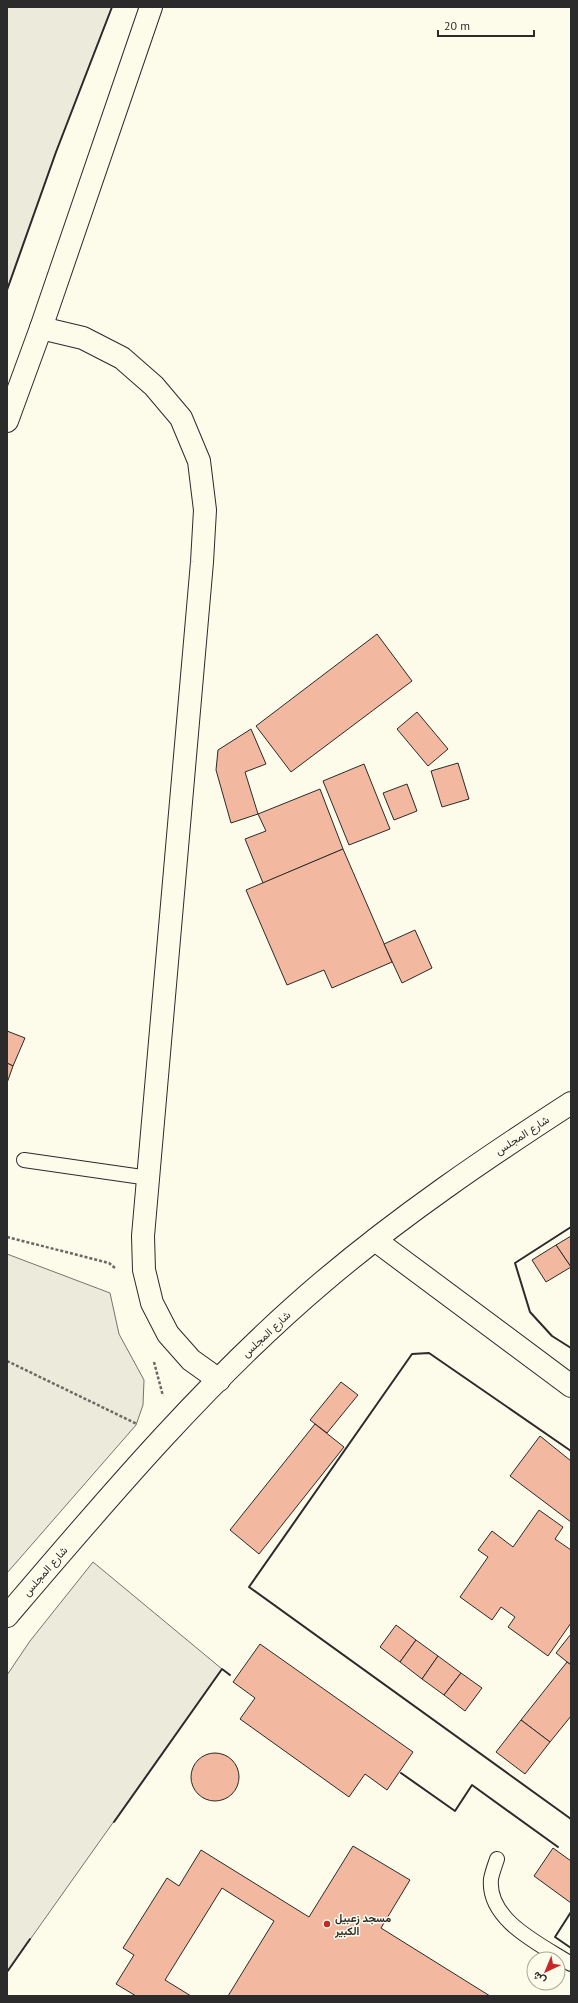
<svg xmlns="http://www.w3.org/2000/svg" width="578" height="2003" font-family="'PT Sans',Vazirmatn,sans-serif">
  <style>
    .green { fill: #ecebdb; stroke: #74746e }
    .parking { fill: #eceadb; stroke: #74746e }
    .building { fill: #f2b8a0; stroke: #2b2b2b }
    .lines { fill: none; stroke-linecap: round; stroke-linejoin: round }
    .service-casing { stroke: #2b2b2b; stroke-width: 16 }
    .minor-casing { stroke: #2b2b2b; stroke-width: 24 }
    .tertiary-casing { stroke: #2b2b2b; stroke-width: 24 }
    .path { stroke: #6a6964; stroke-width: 2.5; stroke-dasharray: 3 2; stroke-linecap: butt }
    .service { stroke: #fdfbea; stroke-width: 14 }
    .minor { stroke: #fdfbea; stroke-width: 22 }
    .tertiary { stroke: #fdfbea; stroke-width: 22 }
    .wall { stroke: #2b2b2b; stroke-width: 2 }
    .poi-dot { fill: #c62828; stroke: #fdfbea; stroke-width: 1.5 }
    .labels { text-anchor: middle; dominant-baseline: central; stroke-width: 3; stroke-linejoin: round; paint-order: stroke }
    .street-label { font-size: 11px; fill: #2b2b2b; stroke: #fdfbea }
    .poi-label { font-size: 11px; font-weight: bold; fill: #2b2b2b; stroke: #fdfbea; text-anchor: start }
  </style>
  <rect width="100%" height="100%" fill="#fdfbea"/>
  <!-- green -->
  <g class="green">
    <path d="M7 7H112L56 152 7 290Z"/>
    <path d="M7 1254 110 1293 119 1334 144 1380 143 1405 136 1425 7 1573Z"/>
  </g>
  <!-- parking -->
  <path class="parking" d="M93 1562 222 1669 7 1972V1675L30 1641Z"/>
  <!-- building -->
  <g class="building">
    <path d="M377 634 412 681 291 772 256 726Z"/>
    <path d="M417 712 448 749 428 766 397 729Z"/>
    <path d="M251 729 266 764 245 772 258 814 231 823 216 770 218 750Z"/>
    <path d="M458 763 469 799 442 807 431 771Z"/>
    <path d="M364 764 390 829 349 845 323 781Z"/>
    <path d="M407 784 417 811 394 820 383 793Z"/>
    <path d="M320 789 343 849 263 883 245 839 266 831 258 814Z"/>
    <path d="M343 849 392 962 332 988 324 970 287 985 246 890Z"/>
    <path d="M415 930 432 968 402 983 384 944Z"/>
    <path d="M7 1031 25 1038 13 1066 7 1063Z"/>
    <path d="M7 1063 13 1066 7 1083Z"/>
    <path d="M571 1236V1267L556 1245Z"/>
    <path d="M556 1245 571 1267 546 1282 532 1260Z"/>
    <path d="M341 1382 358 1395 327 1433 310 1420Z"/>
    <path d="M315 1424 344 1447 259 1554 230 1530Z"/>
    <path d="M540 1436 571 1461V1522L510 1476Z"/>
    <path d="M539 1510 563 1527 555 1539 571 1550V1623L548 1656 508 1627 515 1617 501 1607 492 1620 460 1597 488 1557 478 1550 492 1531 513 1547Z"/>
    <path d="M396 1625 416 1640 400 1662 380 1647Z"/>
    <path d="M571 1634V1665L556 1653Z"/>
    <path d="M416 1640 438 1656 422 1679 400 1662Z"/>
    <path d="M260 1644 413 1752 387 1790 365 1774 349 1797 240 1719 255 1698 233 1682Z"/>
    <path d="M438 1656 461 1673 444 1695 422 1679Z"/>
    <path d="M567 1662 571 1665V1716L550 1742 521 1720Z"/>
    <path d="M461 1673 482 1688 465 1711 444 1695Z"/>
    <path d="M521 1720 550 1742 525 1774 496 1752Z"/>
    <circle cx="215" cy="1777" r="24"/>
    <path d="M353 1846 410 1880 381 1928 490 1996H228L274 1921 222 1888 165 1980 191 1996H136L116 1984 134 1955 123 1948 167 1878 179 1886 201 1850 309 1917Z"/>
    <path d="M553 1848 571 1861V1903L534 1876Z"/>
  </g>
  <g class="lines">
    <!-- service casing -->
    <g class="service-casing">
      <g id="service">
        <path d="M24 1160 149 1178"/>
        <path d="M497 1859C495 1865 492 1873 491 1879 487 1921 542 1945 571 1964"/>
      </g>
    </g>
    <!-- minor casing -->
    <g class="minor-casing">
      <g id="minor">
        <path d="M41 328 83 338 122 358 154 386 181 418 199 461 205 510 202 562 143 1236 144 1270 152 1303 168 1334 191 1360 219 1380"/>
        <path d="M7 421 41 328 151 7"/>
        <path d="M375 1240 571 1386"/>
      </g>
    </g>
    <!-- tertiary casing -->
    <g class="tertiary-casing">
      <path id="tertiary" d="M7 1616C105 1501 209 1378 324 1281 402 1215 486 1158 571 1103"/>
    </g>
    <!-- path -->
    <g class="path">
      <path d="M7 1237 109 1263 115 1268"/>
      <path d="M7 1361 137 1424"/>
      <path d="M154 1362 163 1396"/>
    </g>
    <!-- service -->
    <use href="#service" class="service"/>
    <!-- minor -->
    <use href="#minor" class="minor"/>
    <!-- tertiary -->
    <use href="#tertiary" class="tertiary"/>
    <!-- wall -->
    <g class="wall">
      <path d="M7 290 56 152 112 7"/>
      <path d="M571 1227 515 1263 530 1312 552 1336 571 1348"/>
      <path d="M571 1451 429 1353 412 1354 249 1587 571 1819"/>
      <path d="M401 1773 455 1811 472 1785 558 1847"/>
      <path d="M114 1822 222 1669 230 1675"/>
      <path d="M571 1912 555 1937 571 1948"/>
      <path d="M7 1972 30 1939"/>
    </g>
  </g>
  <!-- markers -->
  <circle class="poi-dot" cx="327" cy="1924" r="4"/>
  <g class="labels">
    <!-- street labels -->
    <g class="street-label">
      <text transform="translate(522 1135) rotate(-33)">شارع المجلس</text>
      <text transform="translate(266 1334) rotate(-43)">شارع المجلس</text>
      <text transform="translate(45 1571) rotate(-49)">شارع المجلس</text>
    </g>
    <!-- poi labels -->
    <g class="poi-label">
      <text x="335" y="1918">مسجد زعبيل<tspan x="335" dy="13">الكبير</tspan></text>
    </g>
  </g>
  <!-- border -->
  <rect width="578" height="2003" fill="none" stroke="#2b2b2b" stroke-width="16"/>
  <!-- north arrow -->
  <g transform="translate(546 1971) rotate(224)"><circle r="19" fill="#fdfbea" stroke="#a9a89e"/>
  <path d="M0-3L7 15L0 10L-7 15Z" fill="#c62828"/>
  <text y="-6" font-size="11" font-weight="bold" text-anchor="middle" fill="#2b2b2b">ش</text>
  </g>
  <!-- scale -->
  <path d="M438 30v6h96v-6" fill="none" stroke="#2b2b2b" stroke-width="2"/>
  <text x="444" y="30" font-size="12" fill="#2b2b2b" stroke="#fdfbea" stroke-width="3" paint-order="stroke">20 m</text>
</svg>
